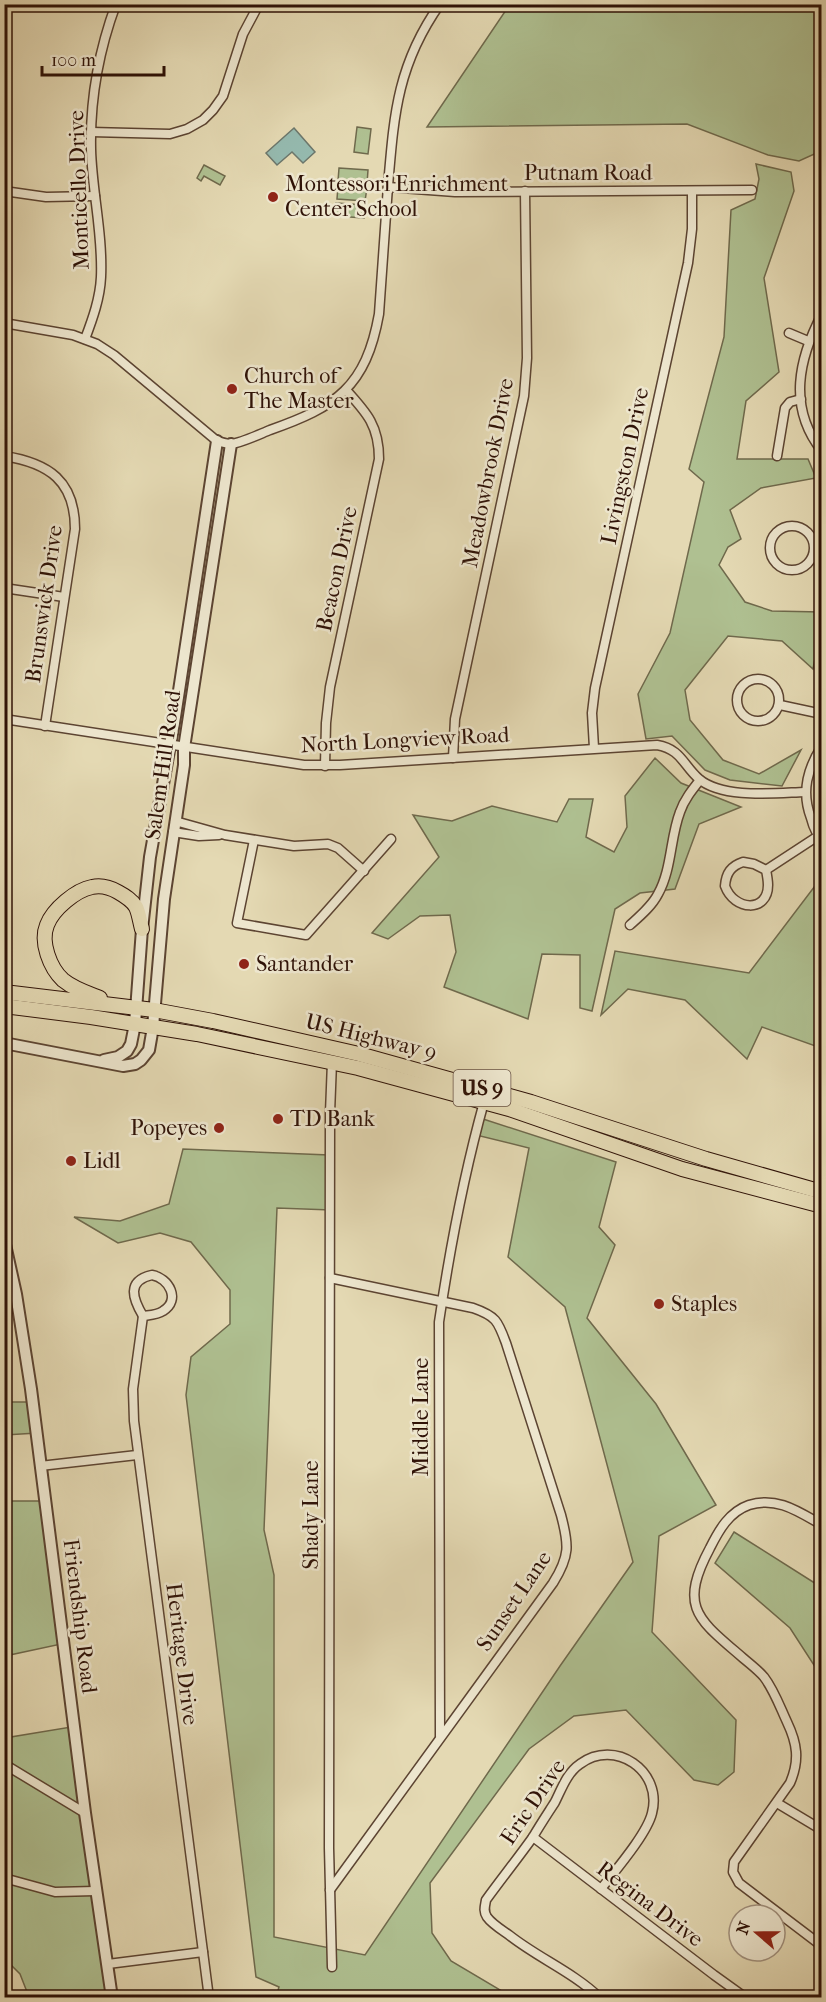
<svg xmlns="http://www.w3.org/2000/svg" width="826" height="2002" font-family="'IM FELL French Canon',serif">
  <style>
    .green { fill: #afc091; stroke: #6f694c; stroke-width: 1.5 }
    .water { fill: #95baaf; stroke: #6c776c; stroke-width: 1.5 }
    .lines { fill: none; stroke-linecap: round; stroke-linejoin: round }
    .minor-casing { stroke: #5c4432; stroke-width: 11 }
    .tertiary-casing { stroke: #5c4432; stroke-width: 14 }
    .trunk-casing { stroke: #2f1207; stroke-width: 16 }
    .minor { stroke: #ede6ce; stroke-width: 8 }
    .tertiary { stroke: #ede6ce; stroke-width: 10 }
    .trunk { stroke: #e4d9b3; stroke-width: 14 }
    .poi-dot { fill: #8f2418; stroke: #ede6ce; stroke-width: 2 }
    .labels { text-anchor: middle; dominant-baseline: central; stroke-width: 5; stroke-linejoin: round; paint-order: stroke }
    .shield { fill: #ede6ce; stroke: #685243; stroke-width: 1.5 }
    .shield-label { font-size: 21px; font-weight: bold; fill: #2f1207 }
    .street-label { font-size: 22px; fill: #2f1207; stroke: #ede6ce }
    .poi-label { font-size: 22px; fill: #2f1207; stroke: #ede6ce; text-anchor: start }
  </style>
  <rect width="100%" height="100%" fill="#e4d9b3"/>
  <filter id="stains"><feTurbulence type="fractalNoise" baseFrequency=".00333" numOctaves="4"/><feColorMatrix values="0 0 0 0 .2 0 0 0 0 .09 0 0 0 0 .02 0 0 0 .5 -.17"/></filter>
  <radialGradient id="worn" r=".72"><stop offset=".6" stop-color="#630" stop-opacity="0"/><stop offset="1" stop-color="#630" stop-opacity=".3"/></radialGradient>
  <!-- green -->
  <g class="green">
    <path d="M513 4 821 5V151L799 161 768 155 687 124 427 127 506 10Z"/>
    <path d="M357 127 371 129 368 154 354 152Z"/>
    <path d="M756 164 791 172 794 191 764 278 779 372 746 401 737 459H808L816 478 761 488 730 510 741 539 728 547 719 565 745 602 772 611 821 612V628L813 669 782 641 728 636 685 690 690 720 723 760 759 774 801 750 782 786 730 780 705 770 672 736 646 739 638 694 670 633 704 482 689 469 724 337 731 210 755 199 759 179Z"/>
    <path d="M204 165 225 176 220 185 204 176 201 181 197 178Z"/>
    <path d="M339 168 368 170 367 184 338 181Z"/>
    <path d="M338 186 367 188 365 201 337 199Z"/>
    <path d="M336 203 365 205 364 218 335 216Z"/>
    <path d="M655 758 681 783 741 807 699 824 675 889 640 893 615 909 592 1011 580 1008V955L542 954 528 1019 444 987 456 952 450 915 420 916 388 939 372 933 439 857 413 815 452 821 492 806 557 822 569 799H593L586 837 614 852 627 827 625 796Z"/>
    <path d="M821 878V1048L762 1027 747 1059 685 1000 628 989 601 1015 615 951 749 973Z"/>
    <path d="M480 1118 616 1162 599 1227 615 1245 587 1318 656 1404 716 1505 659 1536 652 1632 736 1720 734 1772 718 1785 694 1780 626 1710 574 1716 529 1749 430 1883 432 1933 451 1961 512 1997H276L279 1987 256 1977 186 1395 191 1357 230 1324V1290L191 1242 160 1233 118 1243 74 1217 120 1221 169 1204 183 1149 329 1155 331 1210 277 1208 264 1530 274 1575V1937L365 1955 560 1666 633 1562 565 1307 508 1257 529 1148 476 1135Z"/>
    <path d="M5 1402H35L37 1433 5 1435Z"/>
    <path d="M5 1501H46L66 1643 5 1656 4 1599 9 1591 5 1555Z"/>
    <path d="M734 1532 821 1587V1676L790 1628 715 1563Z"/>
    <path d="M77 1726 114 1997H29L20 1974 5 1959V1738Z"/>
  </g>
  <!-- water -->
  <path class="water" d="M294 128 315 152 303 163 292 152 277 165 266 153Z"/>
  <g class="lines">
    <!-- minor casing -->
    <g class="minor-casing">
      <g id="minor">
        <path d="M91 132 170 134 187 129 203 120 213 110 223 96 243 34 259 4"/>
        <path d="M388 187 455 192 752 190"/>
        <path d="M4 191 46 197 95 196"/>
        <path d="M822 314C799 358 787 407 822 451"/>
        <path d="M4 323 73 335 97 344 114 355 217 441C221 442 227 444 231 444 241 443 260 434 270 430 336 407 366 387 379 314 382 272 385 229 388 186 394 115 397 65 440 4"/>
        <path d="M789 333 808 341"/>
        <path d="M85 339C93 318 100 298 101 277 103 234 92 191 91 149 90 100 99 50 116 4"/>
        <path d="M4 456C49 463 75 481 75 529L45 726"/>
        <path d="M777 456 785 408 790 402 801 399"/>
        <circle cx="792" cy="548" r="22"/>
        <path d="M4 588 64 597"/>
        <circle cx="758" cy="700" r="21"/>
        <path d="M780 705 822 714"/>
        <path d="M4 719 304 765H340L657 745C681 749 683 765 699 779 723 799 775 793 805 792"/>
        <path d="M822 746C807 769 801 792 811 818 813 826 816 834 822 839"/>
        <path d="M594 748 592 713 595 688 688 263 692 229V191"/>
        <path d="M453 758 455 719 524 396 527 358 525 191"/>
        <path d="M325 766 326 723 330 687 379 459C379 426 367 413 346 390"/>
        <path d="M175 821 225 835 294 846 328 844 338 848 364 871"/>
        <path d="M173 832 199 836 219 835"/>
        <path d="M254 840 237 923 306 935 391 839"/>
        <path d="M743 862 754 864 766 870C767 875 768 880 768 885 768 913 734 911 725 886 726 873 731 866 743 862Z"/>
        <path d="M766 870 818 836"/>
        <path d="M630 925C640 916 652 906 658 894 672 869 670 838 680 812 684 800 692 790 700 780"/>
        <path d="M152 1275C169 1278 181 1300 163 1311 157 1315 150 1315 143 1316 133 1299 126 1281 152 1275Z"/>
        <path d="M330 1278 473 1308C496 1316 498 1321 506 1343L561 1515C569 1545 570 1556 553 1583L330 1890"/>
        <path d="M143 1316 133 1389 134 1421 209 1998"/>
        <path d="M40 1466 137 1455"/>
        <path d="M822 1525C799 1512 777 1496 749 1505 729 1512 719 1530 710 1548 678 1608 698 1619 743 1658 750 1664 758 1670 764 1677 774 1690 780 1707 787 1722 797 1743 800 1760 790 1783L734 1862 733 1872 739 1883 822 1946"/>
        <path d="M440 1736 439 1322C450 1248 464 1174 484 1102"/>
        <path d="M4 1764 85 1813"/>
        <path d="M777 1803 822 1830"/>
        <path d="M533 1837 714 1975 746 1998"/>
        <path d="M4 1878 55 1892 95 1891"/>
        <path d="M108 1964 203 1952"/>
        <path d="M332 1967 329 1848 330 1113 332 1062"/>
        <path d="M600 1998C573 1972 538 1958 509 1935 502 1930 492 1924 487 1917 483 1911 485 1906 486 1900 502 1878 518 1858 533 1837 540 1825 548 1813 555 1802 562 1788 567 1773 580 1764 615 1738 663 1771 652 1813 647 1834 615 1871 601 1889"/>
      </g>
    </g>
    <!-- tertiary casing -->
    <g class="tertiary-casing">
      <g id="tertiary">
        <path d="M4 1043 123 1066 135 1064 141 1060 149 1050 153 1027 164 899 184 765V748L231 444"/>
        <path d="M104 1060 118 1057 127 1051 131 1044 135 1024 142 929 150 857 175 717 217 441"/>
        <path d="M4 1240 16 1294 31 1389 85 1813 112 1998"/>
      </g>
    </g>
    <!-- trunk casing -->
    <g class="trunk-casing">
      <g id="trunk">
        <path d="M4 992 154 1010 213 1021 359 1054 531 1102 706 1159 822 1192"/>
        <path d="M100 998C87 993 74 989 63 980 50 968 40 942 47 925 53 909 76 890 92 887 101 885 111 888 118 892 125 896 132 900 136 907 139 913 140 922 142 929"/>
        <path d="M4 1006 91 1017 197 1034 358 1068 509 1109 682 1169 822 1206"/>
      </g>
    </g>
    <!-- minor -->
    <use href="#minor" class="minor"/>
    <!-- tertiary -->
    <use href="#tertiary" class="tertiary"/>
    <!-- trunk -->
    <use href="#trunk" class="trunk"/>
  </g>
  <!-- markers -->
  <g class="poi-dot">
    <circle cx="273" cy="197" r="6"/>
    <circle cx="232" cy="389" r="6"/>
    <circle cx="244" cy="964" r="6"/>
    <circle cx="278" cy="1119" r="6"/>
    <circle cx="219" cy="1128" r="6"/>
    <circle cx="71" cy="1161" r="6"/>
    <circle cx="659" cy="1304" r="6"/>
  </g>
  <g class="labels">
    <!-- shield labels -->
    <rect class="shield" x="453.5" y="1070" width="57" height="36" rx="4.5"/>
    <g class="shield-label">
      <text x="482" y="1088">US 9</text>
    </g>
    <!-- street labels -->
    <g class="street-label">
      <text x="588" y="173">Putnam Road</text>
      <text transform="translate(79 190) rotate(-92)">Monticello Drive</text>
      <text transform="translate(625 466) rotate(-78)">Livingston Drive</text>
      <text transform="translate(488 473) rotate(-79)">Meadowbrook Drive</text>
      <text transform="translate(337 569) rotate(-78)">Beacon Drive</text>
      <text transform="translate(44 604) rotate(-82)">Brunswick Drive</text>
      <text transform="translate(405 740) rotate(-3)">North Longview Road</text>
      <text transform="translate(163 765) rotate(-82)">Salem Hill Road</text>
      <text transform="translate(371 1037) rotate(14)">US Highway 9</text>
      <text transform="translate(421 1417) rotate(-90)">Middle Lane</text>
      <text transform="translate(311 1515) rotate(-90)">Shady Lane</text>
      <text transform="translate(514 1601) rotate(-56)">Sunset Lane</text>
      <text transform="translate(80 1616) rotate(83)">Friendship Road</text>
      <text transform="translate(182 1654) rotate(83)">Heritage Drive</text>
      <text transform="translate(533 1802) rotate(-56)">Eric Drive</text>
      <text transform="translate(650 1904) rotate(37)">Regina Drive</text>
    </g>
    <!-- poi labels -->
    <g class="poi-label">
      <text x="285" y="184">Montessori Enrichment<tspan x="285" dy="25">Center School</tspan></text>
      <text x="244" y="376">Church of<tspan x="244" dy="25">The Master</tspan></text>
      <text x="256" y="964">Santander</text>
      <text x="290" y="1119">TD Bank</text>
      <text x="207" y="1128" text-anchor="end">Popeyes</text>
      <text x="83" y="1161">Lidl</text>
      <text x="671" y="1304">Staples</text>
    </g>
  </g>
  <!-- margin -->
  <rect width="826" height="2002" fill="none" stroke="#e4d9b3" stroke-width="24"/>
  <rect x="6" y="6" width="814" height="1990" fill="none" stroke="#2f1207" stroke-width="3"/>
  <rect x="12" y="12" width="802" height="1978" fill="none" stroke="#2f1207" stroke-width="1.5"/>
  <!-- north arrow -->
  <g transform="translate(757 1933) rotate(290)"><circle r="28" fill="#ede6ce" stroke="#a1917e" stroke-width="1.5"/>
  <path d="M0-4.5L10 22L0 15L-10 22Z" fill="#8f2418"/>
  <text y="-9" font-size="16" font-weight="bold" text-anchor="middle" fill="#2f1207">N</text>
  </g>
  <!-- scale -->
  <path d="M42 66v9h122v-9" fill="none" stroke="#2f1207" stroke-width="3"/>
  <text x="51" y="66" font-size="18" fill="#2f1207" stroke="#ede6ce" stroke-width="4.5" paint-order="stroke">100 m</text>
  <rect width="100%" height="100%" filter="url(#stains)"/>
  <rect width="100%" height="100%" fill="url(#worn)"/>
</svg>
